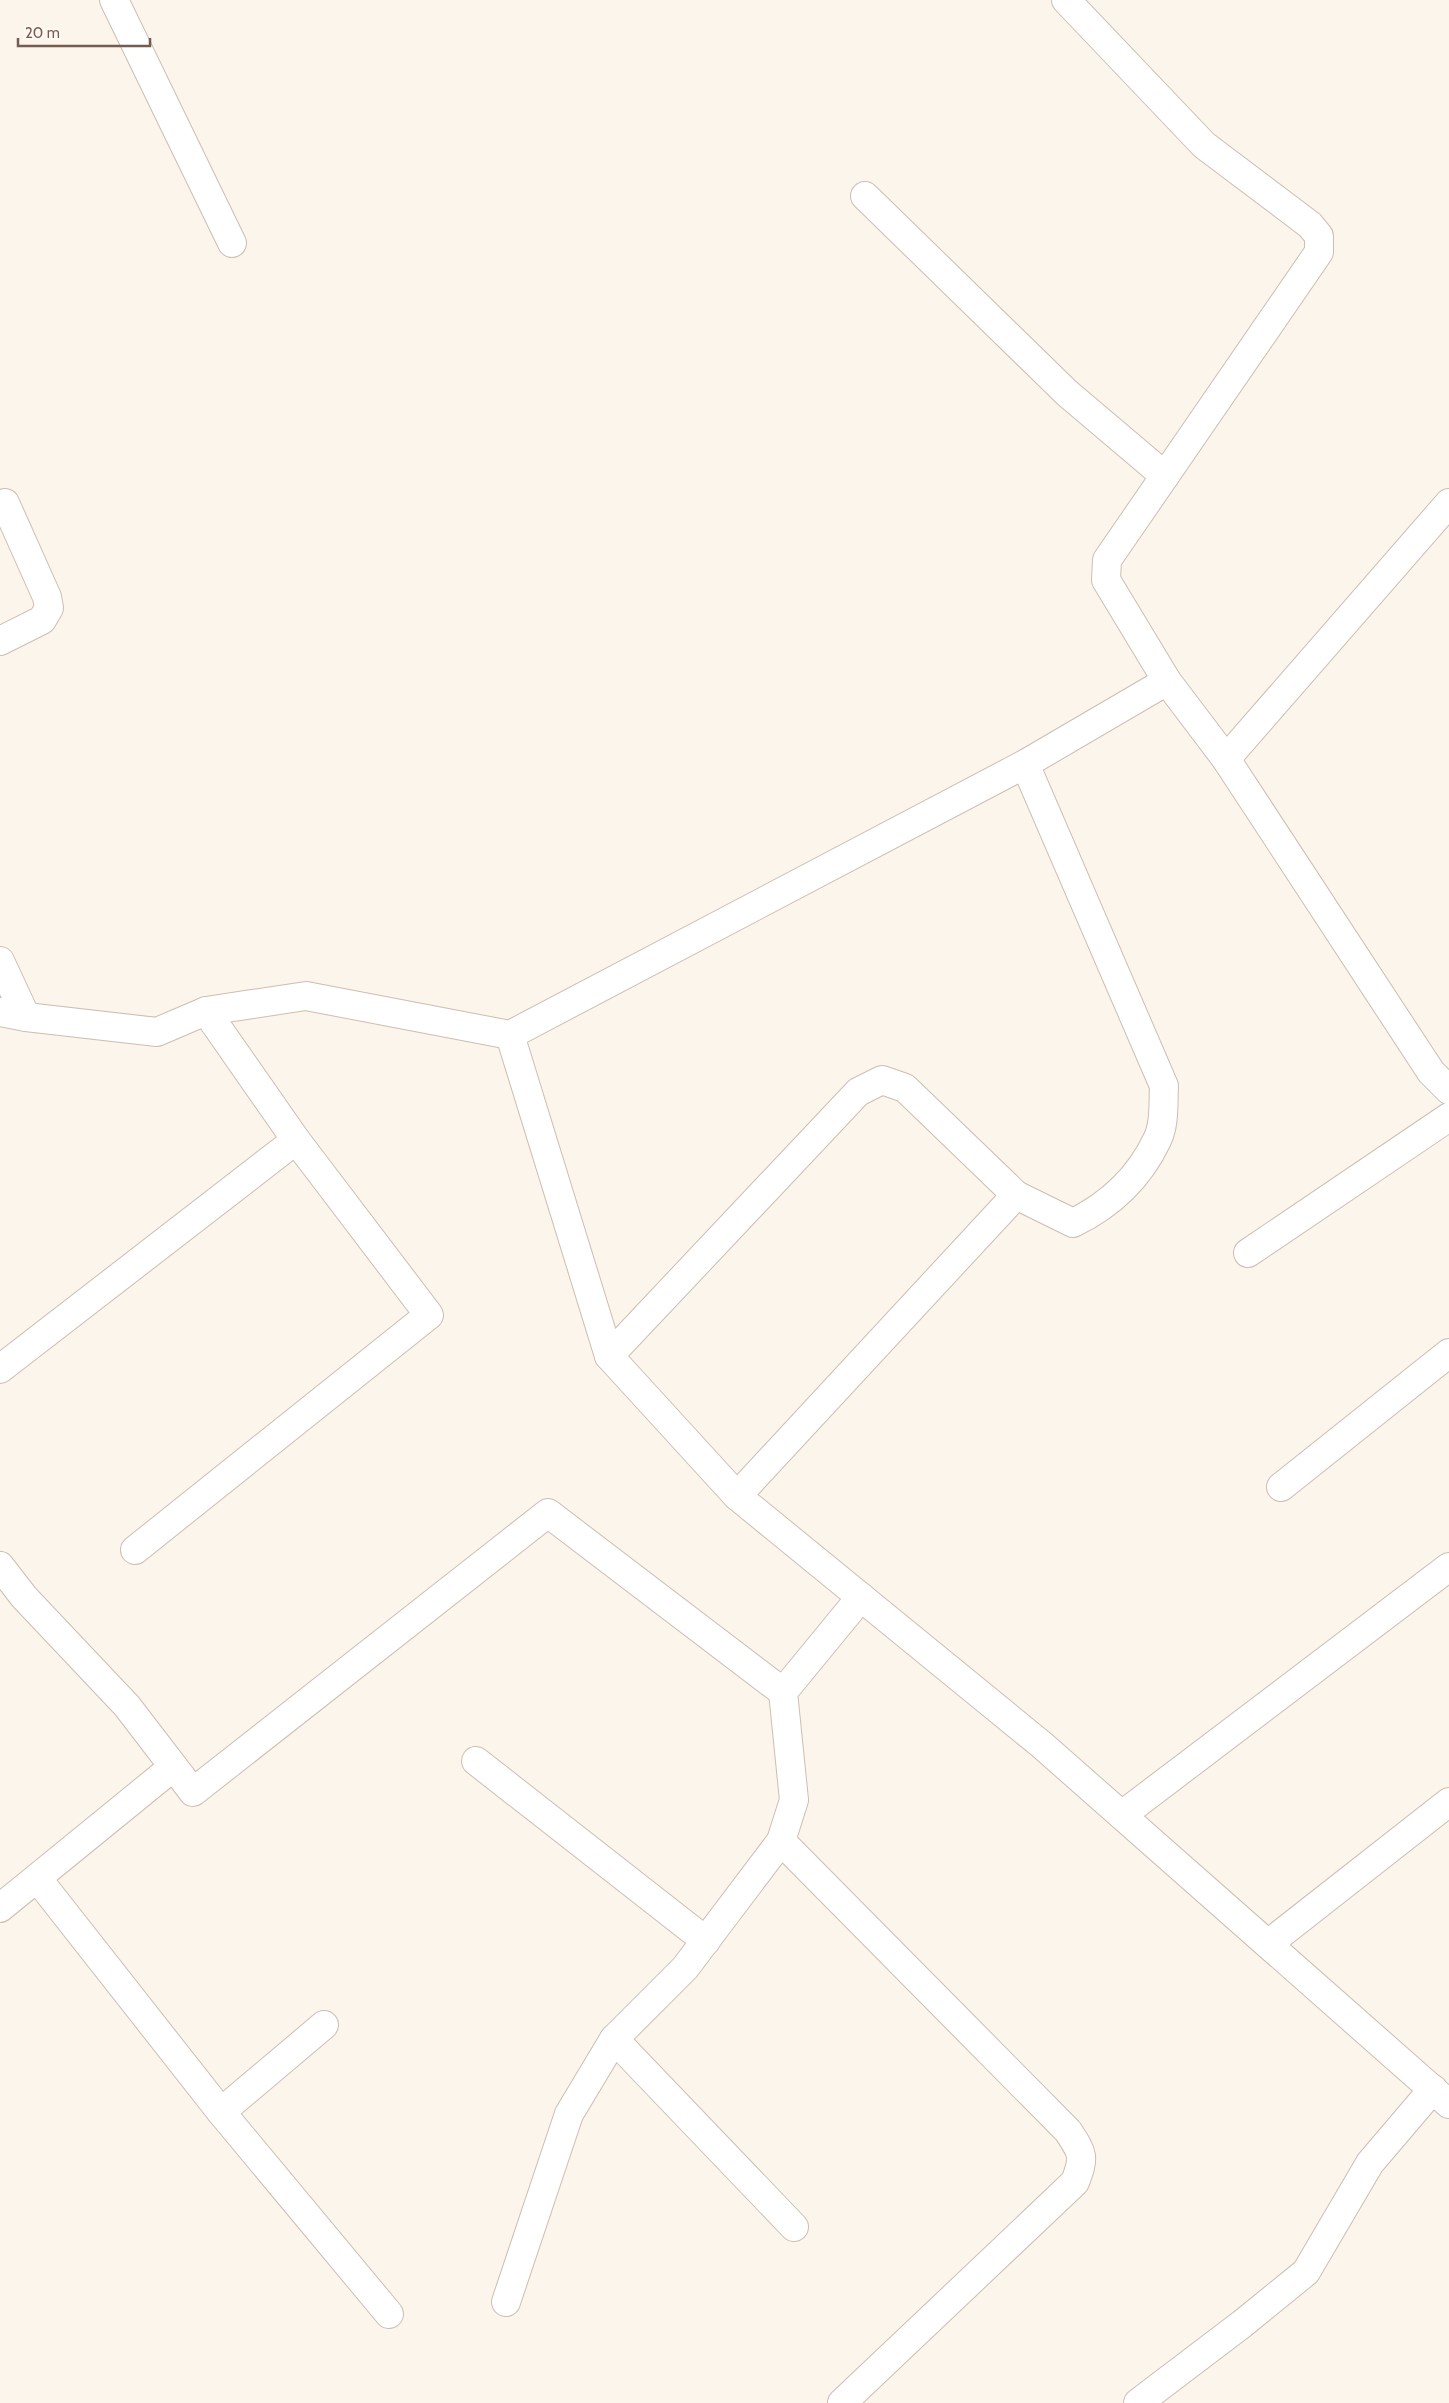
<svg xmlns="http://www.w3.org/2000/svg" width="1449" height="2403" font-family="Cabin,sans-serif">
  <style>
    .lines { fill: none; stroke-linecap: round; stroke-linejoin: round }
    .street-casing { stroke: #cdbdb2; stroke-width: 30 }
    .street { stroke: #fff; stroke-width: 28 }
  </style>
  <rect width="100%" height="100%" fill="#fbf5ec"/>
  <g class="lines">
    <!-- street casing -->
    <g class="street-casing">
      <g id="street">
        <path d="M114 0 232 243"/>
        <path d="M1066 0 1204 145 1310 225 1319 236V252L1107 560 1106 580 1167 681 1226 759 1431 1072 1449 1090"/>
        <path d="M865 196 1067 393 1165 476"/>
        <path d="M0 641 42 620 49 608 47 597 5 503"/>
        <path d="M1226 759 1449 503"/>
        <path d="M0 961 26 1017"/>
        <path d="M0 1012 26 1017 157 1032 206 1011 306 996 510 1035 1025 764 1167 681"/>
        <path d="M510 1035 609 1356 737 1496 1042 1745 1449 2104"/>
        <path d="M1248 1253 1449 1117"/>
        <path d="M609 1356 858 1092 882 1080 905 1088 1016 1195 1073 1223C1110 1205 1139 1178 1157 1140 1165 1124 1163 1103 1164 1086L1025 764"/>
        <path d="M0 1369 296 1140"/>
        <path d="M1281 1487 1449 1353"/>
        <path d="M737 1496 1016 1195"/>
        <path d="M135 1550 429 1315 296 1140 206 1011"/>
        <path d="M0 1566 24 1597 127 1706 193 1792 548 1513 783 1692"/>
        <path d="M476 1761 706 1941"/>
        <path d="M1122 1815 1449 1567"/>
        <path d="M781 1841 1068 2131C1083 2154 1085 2156 1075 2182L842 2403"/>
        <path d="M37 1878 221 2112 389 2314"/>
        <path d="M0 1908 173 1767"/>
        <path d="M1268 1944 1449 1802"/>
        <path d="M614 2039 794 2227"/>
        <path d="M221 2112 324 2025"/>
        <path d="M506 2302 569 2114 614 2039 685 1968 781 1841 794 1800 783 1692 861 1597"/>
        <path d="M1138 2403 1242 2324 1306 2272 1370 2163 1433 2089"/>
      </g>
    </g>
    <!-- street -->
    <use href="#street" class="street"/>
  </g>
  <!-- scale -->
  <path d="M18 38v8h132v-8" fill="none" stroke="#745c51" stroke-width="2.5"/>
  <text x="25" y="38" font-size="15" fill="#745c51" stroke="#fef9f2" stroke-width="4" paint-order="stroke">20 m</text>
</svg>
